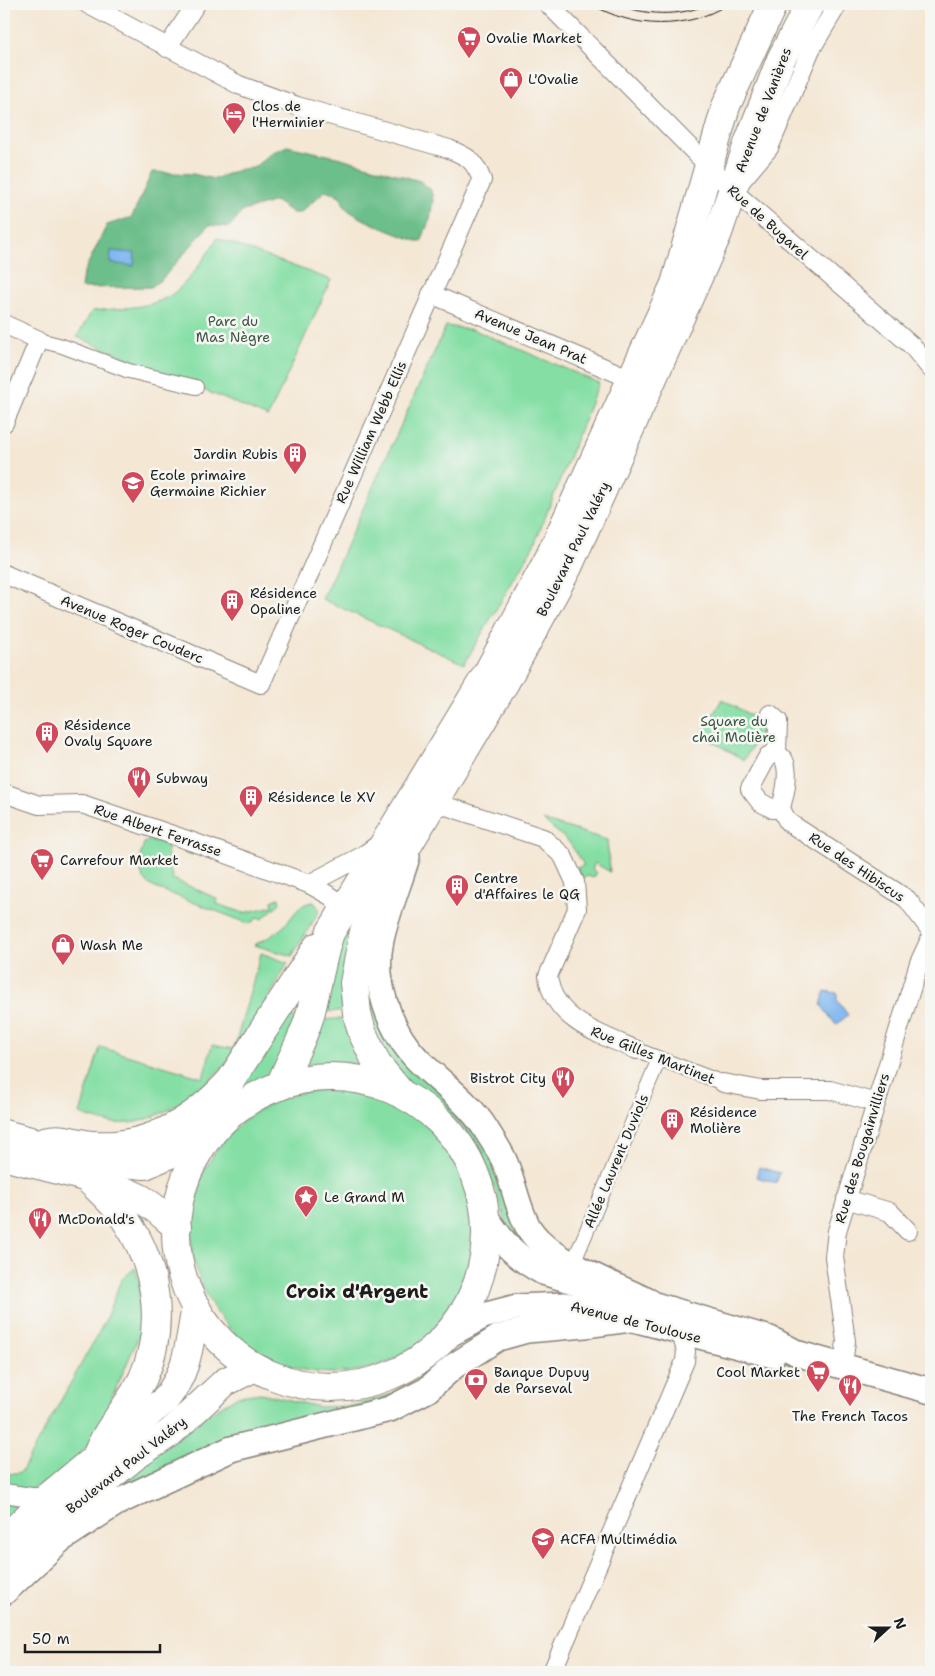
<svg xmlns="http://www.w3.org/2000/svg" width="935" height="1676" font-family="'Shantell Sans',sans-serif">
  <style>
    .green { fill: #85dfa5; stroke: #507e60 }
    .forest { fill: #6cbe8a; stroke: #446d53 }
    .water { fill: #81b8f0; stroke: #4e6a86 }
    .lines { fill: none; stroke-linecap: round; stroke-linejoin: round }
    .pedestrian-casing { stroke: #888278; stroke-width: 16 }
    .minor-casing { stroke: #888278; stroke-width: 20 }
    .secondary-casing { stroke: #888278; stroke-width: 28 }
    .primary-casing { stroke: #888278; stroke-width: 30 }
    .pedestrian { stroke: #fff; stroke-width: 14 }
    .minor { stroke: #fff; stroke-width: 18 }
    .secondary { stroke: #fff; stroke-width: 25 }
    .primary { stroke: #fff; stroke-width: 28 }
    .tram { stroke: #1c1c1c; stroke-width: 1 }
    .labels { text-anchor: middle; dominant-baseline: central; stroke-width: 5; stroke-linejoin: round; paint-order: stroke }
    .poi-label { font-size: 14px; fill: #1c1c1c; stroke: #f6f6f2; text-anchor: start }
    .street-label { font-size: 14px; fill: #1c1c1c; stroke: #f6f6f2 }
    .park-label { font-size: 14px; fill: #3c5645; stroke: #f6f6f2 }
    .district-label { font-size: 19px; font-weight: bold; fill: #1c1c1c; stroke: #f6f6f2 }
  </style>
  <rect width="100%" height="100%" fill="#f6f6f2"/>
  <filter id="ink" filterUnits="userSpaceOnUse"><feTurbulence type="fractalNoise" baseFrequency=".02" numOctaves="2"/><feDisplacementMap in="SourceGraphic" scale="10" xChannelSelector="R" yChannelSelector="G"/><feConvolveMatrix kernelMatrix="1 2 1 2 8 2 1 2 1" color-interpolation-filters="sRGB"/></filter>
  <filter id="wash" filterUnits="userSpaceOnUse"><feTurbulence type="fractalNoise" baseFrequency=".0096" numOctaves="4" result="noise"/><feDisplacementMap in="SourceGraphic" scale="20" xChannelSelector="R" yChannelSelector="G"/><feGaussianBlur stdDeviation="1.12" result="paint"/><feColorMatrix in="noise" values="0 0 0 0 0 0 0 0 0 0 0 0 0 0 0 0 0 1.4 0 .05"/><feComposite in="paint" operator="in"/></filter>
  <g filter="url(#wash)">
    <rect width="100%" height="100%" fill="#f4e7d4"/>
    <!-- green -->
    <g class="green">
      <path d="M217 238 331 280 268 417 77 337 92 311C116 308 147 309 168 297 186 286 207 256 217 238Z"/>
      <path d="M446 326 474 330 599 383 534 545 464 664 322 599Z"/>
      <path d="M722 699 766 724 744 760 701 735Z"/>
      <path d="M543 820 607 840 610 872 595 863 592 869 597 873 593 878 588 876 582 878 577 868 584 865 569 842Z"/>
      <path d="M153 839 152 842H154L155 840 167 845 168 864 173 879 218 899 217 904 244 913 273 906 272 901 279 898 280 903 262 919 258 917 250 924 153 887C136 877 138 860 144 843Z"/>
      <path d="M376 872 346 1011 320 1012 336 952Z"/>
      <path d="M314 902 320 910 292 956 254 945C264 940 276 934 284 926 294 916 298 903 314 902Z"/>
      <path d="M261 953 288 963C271 992 256 1024 236 1051 216 1080 165 1121 128 1123 111 1125 96 1120 80 1114L100 1047 203 1078 212 1045 234 1049Z"/>
      <path d="M365 978 477 1123 536 1260 511 1235 481 1150 463 1128 443 1110 393 1070 367 1020Z"/>
      <path d="M283 1014 300 1019 284 1057 266 1075 231 1098Z"/>
      <path d="M348 1018 369 1066 347 1063 303 1065 321 1020Z"/>
      <circle cx="333" cy="1231" r="142"/>
      <path d="M135 1268 139 1280 140 1334 93 1440 58 1478 30 1489 4 1487 9 1474 21 1472 104 1323 121 1280Z"/>
      <path d="M416 1388 91 1504 210 1413 238 1396 261 1393 319 1407 350 1406Z"/>
      <path d="M4 1503 21 1507 4 1525Z"/>
    </g>
    <!-- forest -->
    <path class="forest" d="M287 146 341 158 420 181 431 190 433 200 430 219 421 242C405 238 354 218 345 207 343 204 342 199 340 196L326 190 300 213H293L275 201 243 211 229 227 209 225 163 278 151 287 81 288 83 274 107 225 132 217 152 172 193 174 214 179 241 169 253 168 273 152Z"/>
    <!-- water -->
    <g class="water">
      <path d="M111 251 135 253 134 266 110 263Z"/>
      <path d="M825 991 837 993V1000L848 1015 836 1025 821 1005Z"/>
      <path d="M759 1167 780 1173 776 1183 756 1177Z"/>
    </g>
  </g>
  <g filter="url(#ink)">
    <g class="lines">
      <!-- pedestrian casing -->
      <g class="pedestrian-casing">
        <g id="pedestrian">
          <path d="M39 340 62 346 129 371 196 387"/>
          <path d="M637 1050 723 1083"/>
          <path d="M575 1265 577 1254 659 1059"/>
        </g>
      </g>
      <!-- minor casing -->
      <g class="minor-casing">
        <g id="minor">
          <path d="M548 4 733 191 912 346 931 369"/>
          <path d="M167 48 196 4"/>
          <path d="M741 181 769 148 811 49 838 4"/>
          <path d="M431 294 631 379"/>
          <path d="M4 324 39 340 4 423"/>
          <path d="M4 574 261 684 482 180C474 160 469 157 449 149L297 106 239 85 87 4"/>
          <path d="M770 714 778 721 777 754"/>
          <path d="M772 754C794 753 786 790 782 804L773 809 760 802 750 789 768 756Z"/>
          <path d="M4 793 39 805 82 804 193 842 309 884 332 897 342 911"/>
          <path d="M434 802 543 838 563 856 575 882 577 909 548 976C553 1021 602 1035 637 1050"/>
          <path d="M780 807 788 822 907 899 931 931"/>
          <path d="M309 884 362 856 379 844"/>
          <path d="M723 1083 761 1090H830L876 1103"/>
          <path d="M846 1199 890 1212 908 1231"/>
          <path d="M843 1365 846 1341 834 1257 837 1231 919 963 931 937"/>
          <path d="M4 1493 31 1497H48"/>
          <path d="M552 1672 685 1361 686 1351 681 1333"/>
        </g>
      </g>
      <!-- secondary casing -->
      <g class="secondary-casing">
        <g id="secondary">
          <path d="M407 857C399 884 387 912 381 940 372 980 389 1030 417 1059 440 1083 467 1100 485 1128 491 1138 498 1148 503 1158 513 1179 516 1204 527 1225 545 1260 615 1285 650 1302"/>
          <path d="M485 1216C503 1243 514 1256 543 1272L770 1339 799 1354 931 1391"/>
          <path d="M448 1335 483 1316 517 1307 565 1305 602 1311 773 1355"/>
          <path d="M4 1592 60 1540 116 1503 231 1449 390 1409 427 1390 454 1366 498 1338 527 1330 585 1325 630 1319"/>
        </g>
      </g>
      <!-- primary casing -->
      <g class="primary-casing">
        <g id="primary">
          <circle cx="331" cy="1232" r="155"/>
          <path d="M280 1086C289 1062 303 1040 310 1015 317 988 321 960 330 933L488 672 549 558 675 284 726 106 773 4"/>
          <path d="M399 1091 377 1064 362 1032 357 1013 354 983 364 931 380 892 504 684 568 567 718 233 749 141 781 59 810 4"/>
          <path d="M4 1134 111 1162 145 1165 210 1136"/>
          <path d="M38 1144C58 1133 73 1144 93 1145 149 1149 195 1120 231 1080L317 947"/>
          <path d="M4 1156C49 1169 99 1177 140 1198 154 1206 165 1217 177 1227"/>
          <path d="M89 1180C101 1192 116 1205 125 1219 157 1265 166 1326 143 1378 129 1407 105 1429 95 1460"/>
          <path d="M4 1540 48 1497 165 1400C189 1370 189 1343 196 1307"/>
          <path d="M4 1573 72 1507 135 1456 170 1433 225 1382 255 1367"/>
        </g>
      </g>
      <!-- pedestrian -->
      <use href="#pedestrian" class="pedestrian"/>
      <!-- minor -->
      <use href="#minor" class="minor"/>
      <!-- secondary -->
      <use href="#secondary" class="secondary"/>
      <!-- primary -->
      <use href="#primary" class="primary"/>
      <!-- tram -->
      <g class="tram">
        <path d="M591 4C633 29 686 31 728 4"/>
        <path d="M615 4C645 15 678 18 708 4"/>
      </g>
    </g>
  </g>
  <!-- icons -->
  <defs>
    <g id="supermarket-pin" transform="scale(1.25)"><path d="M0 17L-7.5 6A9.5 9.5 0 1 1 7.5 6Z" fill="#d1495b" stroke="#f6f6f2"/><path d="M-6-5.5h2.5l.6 2H6L4.5 2H-2.5L-4.4-4H-6ZM-1.5 3.2a1.3 1.3 0 1 0 .1 0ZM3 3.2a1.3 1.3 0 1 0 .1 0Z" fill="#fff"/></g>
    <g id="shop-pin" transform="scale(1.25)"><path d="M0 17L-7.5 6A9.5 9.5 0 1 1 7.5 6Z" fill="#d1495b" stroke="#f6f6f2"/><path d="M-5-2.5h2.3a2.7 3.5 0 0 1 5.4 0H5L5.5 6h-11ZM-1.5-2.5h3a1.5 2.3 0 0 0-3 0Z" fill="#fff"/></g>
    <g id="hotel-pin" transform="scale(1.25)"><path d="M0 17L-7.5 6A9.5 9.5 0 1 1 7.5 6Z" fill="#d1495b" stroke="#f6f6f2"/><path d="M-6-4.5h1.5V1H6V5H4.5V3h-9V5H-6ZM-4 0a1.8 1.8 0 1 1 3.6 0ZM.5 0V-2.5h3Q6-2.5 6 0Z" fill="#fff"/></g>
    <g id="building-pin" transform="scale(1.25)"><path d="M0 17L-7.5 6A9.5 9.5 0 1 1 7.5 6Z" fill="#d1495b" stroke="#f6f6f2"/><path d="M-4-6H4V6H1V3H-1V6H-4ZM-2.5-4.3h1.7v1.8h-1.7ZM.8-4.3h1.7v1.8H.8ZM-2.5-1h1.7V.8h-1.7ZM.8-1h1.7V.8H.8Z" fill="#fff"/></g>
    <g id="school-pin" transform="scale(1.25)"><path d="M0 17L-7.5 6A9.5 9.5 0 1 1 7.5 6Z" fill="#d1495b" stroke="#f6f6f2"/><path d="M0-5L7-2L0 1L-7-2ZM-4 1L0 2.5L4 1V4Q0 6-4 4Z" fill="#fff"/></g>
    <g id="restaurant-pin" transform="scale(1.25)"><path d="M0 17L-7.5 6A9.5 9.5 0 1 1 7.5 6Z" fill="#d1495b" stroke="#f6f6f2"/><path d="M-5-6h1v4h1v-4h1v4h1v-4h1v5L-1.5 .5V6h-2V.5L-5-1ZM5-6V6H3V1.5H1.5Q1.5-4 5-6Z" fill="#fff"/></g>
    <g id="sight-pin" transform="scale(1.25)"><path d="M0 17L-7.5 6A9.5 9.5 0 1 1 7.5 6Z" fill="#d1495b" stroke="#f6f6f2"/><path d="M0-6L1.8-2.2L6-1.7L2.9 1.2L3.7 5.4L0 3.3L-3.7 5.4L-2.9 1.2L-6-1.7L-1.8-2.2Z" fill="#fff"/></g>
    <g id="bank-pin" transform="scale(1.25)"><path d="M0 17L-7.5 6A9.5 9.5 0 1 1 7.5 6Z" fill="#d1495b" stroke="#f6f6f2"/><path d="M-6-4H6V4H-6ZM0-2.3a2.3 2.3 0 1 0 0 4.6a2.3 2.3 0 1 0 0-4.6Z" fill="#fff"/></g>
    <g id="university-pin" transform="scale(1.25)"><path d="M0 17L-7.5 6A9.5 9.5 0 1 1 7.5 6Z" fill="#d1495b" stroke="#f6f6f2"/><path d="M0-5L7-2L0 1L-7-2ZM-4 1L0 2.5L4 1V4Q0 6-4 4Z" fill="#fff"/></g>
  </defs>
  <g fill-rule="evenodd">
    <use href="#supermarket-pin" x="469" y="38"/>
    <use href="#shop-pin" x="511" y="79"/>
    <use href="#hotel-pin" x="234" y="114"/>
    <use href="#building-pin" x="295" y="454"/>
    <use href="#school-pin" x="133" y="483"/>
    <use href="#building-pin" x="232" y="601"/>
    <use href="#building-pin" x="47" y="733"/>
    <use href="#restaurant-pin" x="139" y="778"/>
    <use href="#building-pin" x="251" y="797"/>
    <use href="#supermarket-pin" x="42" y="860"/>
    <use href="#building-pin" x="457" y="886"/>
    <use href="#shop-pin" x="63" y="945"/>
    <use href="#restaurant-pin" x="563" y="1078"/>
    <use href="#building-pin" x="672" y="1120"/>
    <use href="#sight-pin" x="306" y="1197"/>
    <use href="#restaurant-pin" x="40" y="1219"/>
    <use href="#supermarket-pin" x="818" y="1372"/>
    <use href="#bank-pin" x="476" y="1380"/>
    <use href="#restaurant-pin" x="850" y="1386"/>
    <use href="#university-pin" x="543" y="1539"/>
  </g>
  <g class="labels">
    <!-- poi labels -->
    <g class="poi-label">
      <text x="486" y="38">Ovalie Market</text>
      <text x="528" y="79">L'Ovalie</text>
      <text x="252" y="106">Clos de<tspan x="252" dy="16">l'Herminier</tspan></text>
      <text x="278" y="454" text-anchor="end">Jardin Rubis</text>
      <text x="150" y="475">Ecole primaire<tspan x="150" dy="16">Germaine Richier</tspan></text>
      <text x="250" y="593">Résidence<tspan x="250" dy="16">Opaline</tspan></text>
      <text x="64" y="725">Résidence<tspan x="64" dy="16">Ovaly Square</tspan></text>
      <text x="156" y="778">Subway</text>
      <text x="268" y="797">Résidence le XV</text>
      <text x="60" y="860">Carrefour Market</text>
      <text x="474" y="878">Centre<tspan x="474" dy="16">d'Affaires le QG</tspan></text>
      <text x="80" y="945">Wash Me</text>
      <text x="546" y="1078" text-anchor="end">Bistrot City</text>
      <text x="690" y="1112">Résidence<tspan x="690" dy="16">Molière</tspan></text>
      <text x="324" y="1197">Le Grand M</text>
      <text x="58" y="1219">McDonald's</text>
      <text x="494" y="1372">Banque Dupuy<tspan x="494" dy="16">de Parseval</tspan></text>
      <text x="800" y="1372" text-anchor="end">Cool Market</text>
      <text x="850" y="1416" text-anchor="middle">The French Tacos</text>
      <text x="560" y="1539">ACFA Multimédia</text>
    </g>
    <!-- street labels -->
    <g class="street-label">
      <text transform="translate(763 110) rotate(-69)">Avenue de Vanières</text>
      <text transform="translate(768 222) rotate(42)">Rue de Bugarel</text>
      <text transform="translate(531 336) rotate(23)">Avenue Jean Prat</text>
      <text transform="translate(371 432) rotate(-66)">Rue William Webb Ellis</text>
      <text transform="translate(573 549) rotate(-64)">Boulevard Paul Valéry</text>
      <text transform="translate(132 629) rotate(23)">Avenue Roger Couderc</text>
      <text transform="translate(158 830) rotate(19)">Rue Albert Ferrasse</text>
      <text transform="translate(857 867) rotate(34)">Rue des Hibiscus</text>
      <text transform="translate(653 1055) rotate(22)">Rue Gilles Martinet</text>
      <text transform="translate(862 1148) rotate(-73)">Rue des Bougainvilliers</text>
      <text transform="translate(616 1161) rotate(-67)">Allée Laurent Duviols</text>
      <text transform="translate(636 1322) rotate(14)">Avenue de Toulouse</text>
      <text transform="translate(126 1465) rotate(-38)">Boulevard Paul Valéry</text>
    </g>
    <!-- park labels -->
    <g class="park-label">
      <text x="233" y="321">Parc du<tspan x="233" dy="16">Mas Nègre</tspan></text>
      <text x="734" y="721">Square du<tspan x="734" dy="16">chai Molière</tspan></text>
    </g>
    <!-- district labels -->
    <g class="district-label">
      <text x="357" y="1291">Croix d'Argent</text>
    </g>
  </g>
  <!-- margin -->
  <rect width="935" height="1676" fill="none" stroke="#f6f6f2" stroke-width="20"/>
  <!-- north arrow -->
  <g transform="translate(888 1628) rotate(69)" stroke="#f6f6f2" stroke-width="4" paint-order="stroke">
  <path d="M0-4L9 19L0 12L-9 19Z" fill="#1c1c1c"/>
  <text y="-8" font-size="14" font-weight="bold" text-anchor="middle" fill="#1c1c1c">N</text>
  </g>
  <!-- scale -->
  <path d="M25 1644v8h135v-8" fill="none" stroke="#1c1c1c" stroke-width="2.5"/>
  <text x="32" y="1644" font-size="15" fill="#1c1c1c" stroke="#f6f6f2" stroke-width="4" paint-order="stroke">50 m</text>
</svg>
